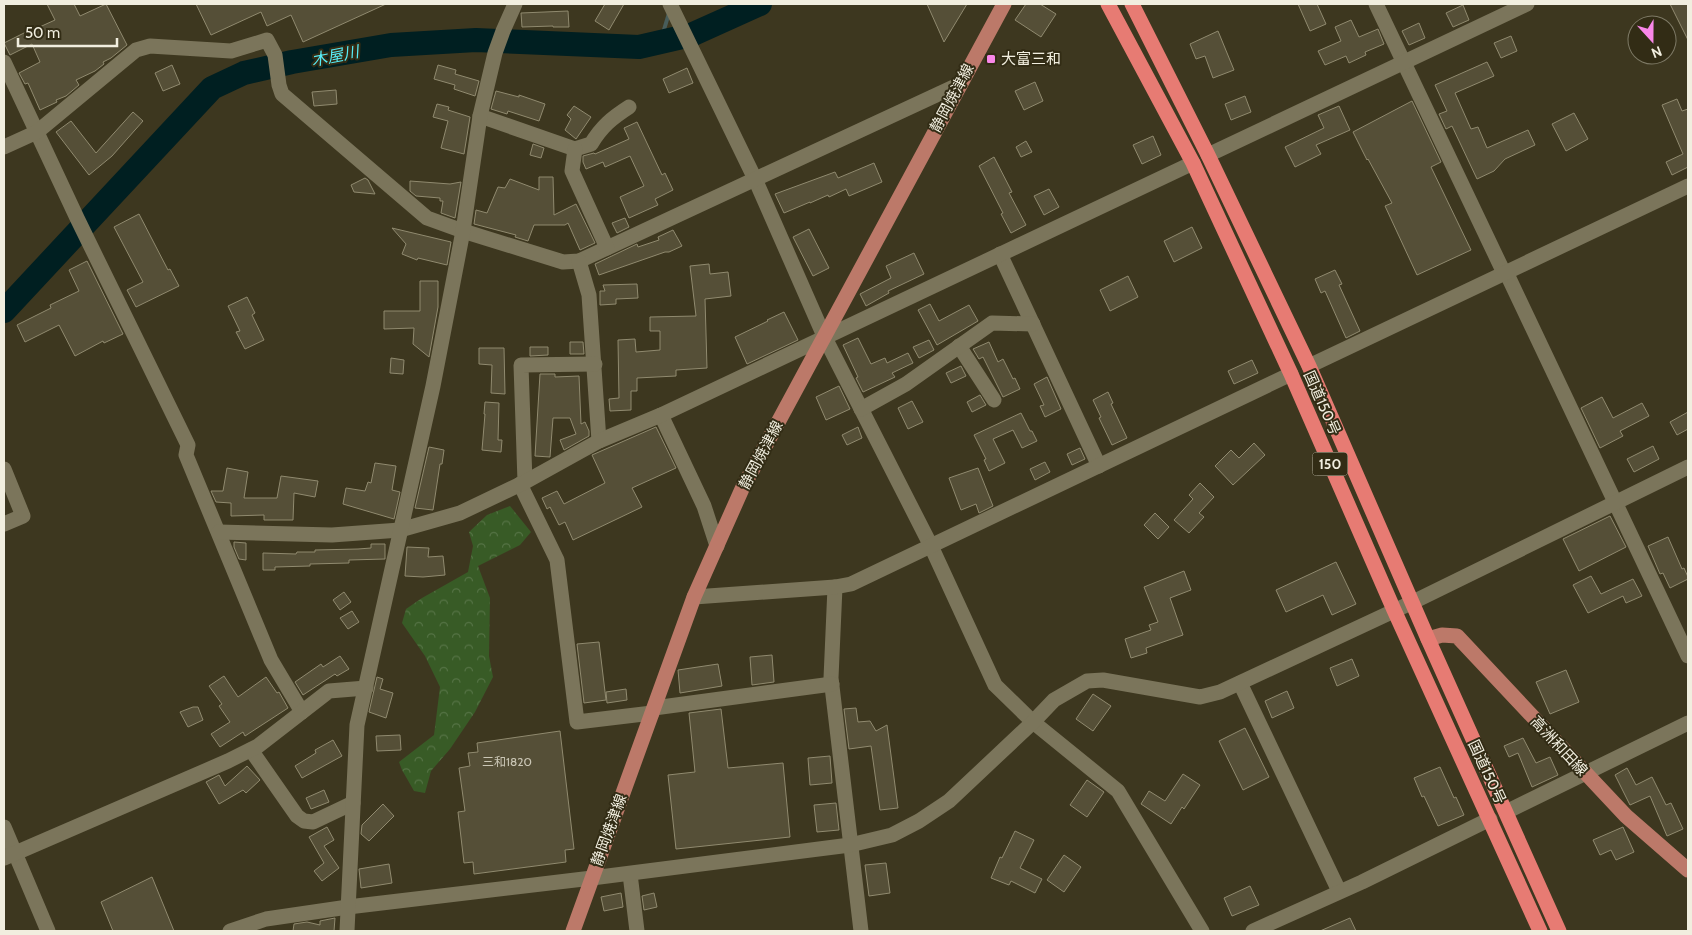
<svg xmlns="http://www.w3.org/2000/svg" width="1692" height="935" font-family="Cabin,'Noto Sans JP',sans-serif">
  <style>
    .forest { fill: url(#forest-crowns) }
    .lines { fill: none; stroke-linecap: round; stroke-linejoin: round }
    .stream { stroke: #485d5a; stroke-width: 4 }
    .river { stroke: #001f21; stroke-width: 24 }
    .building { fill: #554f37; stroke: #908a6f }
    .minor { stroke: #7b755b; stroke-width: 15 }
    .major { stroke: #bc7969; stroke-width: 15 }
    .highway { stroke: #e77b73; stroke-width: 15 }
    .poi-dot { fill: #f987e9; stroke: #322c15; stroke-width: 2 }
    .labels { text-anchor: middle; dominant-baseline: central; stroke-width: 4; stroke-linejoin: round; paint-order: stroke }
    .number-label { font-size: 12px; fill: #cac6b5 }
    .shield { fill: #322c15; stroke: #b8b4a2; stroke-width: 1 }
    .shield-label { font-size: 14px; font-weight: bold; fill: #f1eedf }
    .poi-label { font-size: 15px; fill: #f1eedf; stroke: #322c15; text-anchor: start }
    .street-label { font-size: 15px; fill: #f1eedf; stroke: #322c15 }
    .water-label { font-size: 16px; font-style: italic; fill: #57edf7; stroke: #322c15 }
  </style>
  <defs>
    <pattern id="forest-crowns" width="20" height="18" patternUnits="userSpaceOnUse" patternTransform="scale(1.25)"><rect width="20" height="18" fill="#385b26"/><path d="M2 6a3 3 0 1 1 6 0M12 15a3 3 0 1 1 6 0" fill="none" stroke="#557345"/></pattern>
  </defs>
  <rect width="100%" height="100%" fill="#3d371f"/>
  <!-- forest -->
  <path class="forest" d="M510 506 531 532 520 545 478 566 490 598 489 656 493 677 475 712 450 749 431 771 425 793 414 791 402 770 399 762 434 735 440 687 425 656 402 623 406 609 422 598 468 572 473 546 469 532 487 515Z"/>
  <g class="lines">
    <!-- stream -->
    <path class="stream" d="M660 43 669 13"/>
    <!-- river -->
    <path class="river" d="M4 311 212 88 244 73 292 62 391 45 476 40 639 47 691 35 760 4"/>
  </g>
  <!-- building -->
  <g class="building">
    <path d="M47 4H74L80 16 106 4 127 45 111 58 103 62 104 64 95 71 76 80 79 85 66 96 56 100 57 102 40 110 28 83 25 84 19 73 40 62 32 44 10 55 4 43 32 29 33 30 55 20Z"/>
    <path d="M196 4H386L303 42 291 15 267 26 261 12 211 35Z"/>
    <path d="M605 4H624L609 30 595 21Z"/>
    <path d="M927 4H967L944 42Z"/>
    <path d="M1026 4H1040L1056 14 1041 37 1015 20Z"/>
    <path d="M1298 4H1317L1326 24 1310 31Z"/>
    <path d="M1670 4H1688V40Z"/>
    <path d="M1463 5 1469 20 1453 27 1446 13Z"/>
    <path d="M568 11 569 27H553V26L522 27 521 13Z"/>
    <path d="M1351 20 1359 37 1378 29 1384 44 1365 52 1366 55 1349 63 1346 56 1325 65 1318 51 1341 41 1335 27Z"/>
    <path d="M1419 23 1425 38 1409 45 1402 31Z"/>
    <path d="M1218 31 1234 70 1213 78 1205 56 1196 59 1190 44Z"/>
    <path d="M1511 36 1517 51 1501 58 1494 43Z"/>
    <path d="M1487 62 1494 76 1455 93 1471 129 1478 127 1487 148 1528 130 1535 145 1505 159 1494 171 1477 179 1452 126 1446 129 1439 114 1447 111 1435 85Z"/>
    <path d="M172 65 180 84 163 91 155 73Z"/>
    <path d="M438 65 456 70 455 74 479 81 475 96 454 89 455 85 434 79Z"/>
    <path d="M687 68 693 83 669 93 663 79Z"/>
    <path d="M1035 82 1043 101 1024 110 1015 91Z"/>
    <path d="M336 90 337 104 314 106 312 92Z"/>
    <path d="M496 91 519 97V95L545 104 539 121 508 111 507 114 491 109Z"/>
    <path d="M1245 96 1251 112 1231 120 1225 104Z"/>
    <path d="M1677 99 1682 111 1688 109V167L1672 175 1666 162 1683 154 1662 105Z"/>
    <path d="M1412 101 1441 162 1431 167 1471 250 1417 275 1385 206 1392 203 1368 159 1367 160 1353 132Z"/>
    <path d="M437 104 449 107 448 110 470 117 464 154 441 148 448 121 433 117Z"/>
    <path d="M574 106 591 117 576 139 565 130 571 119 567 115Z"/>
    <path d="M1339 106 1350 130 1316 145 1321 154 1295 167 1285 147 1324 128 1318 115Z"/>
    <path d="M133 112 143 121 112 156 89 175 56 132 71 121 96 153Z"/>
    <path d="M1574 113 1588 139 1566 151 1552 124Z"/>
    <path d="M637 122 662 175 665 173 673 190 655 199 658 205 629 218 620 197 644 186 630 156 605 167 603 162 586 169 583 162V156L594 153 595 154 629 139 624 128Z"/>
    <path d="M1153 136 1161 155 1142 164 1133 145Z"/>
    <path d="M1026 141 1032 152 1021 157 1016 147Z"/>
    <path d="M533 144 544 148 541 158 530 155Z"/>
    <path d="M994 157 1012 192 1009 193 1026 225 1011 233 1001 214 1003 213 979 166Z"/>
    <path d="M874 163 882 182 849 196 846 189 829 197 828 195 810 203V202L784 213 775 194 835 172 838 178Z"/>
    <path d="M539 177H553L554 215 576 204 595 243 580 250 568 223 565 225H534L528 241 515 237 516 235 474 224 476 210 487 213 498 187 505 188 510 179 539 190Z"/>
    <path d="M365 178 368 180 375 194 354 192 351 185Z"/>
    <path d="M410 181 450 184 461 182 455 218 441 213 443 201H440V198L416 196 410 191Z"/>
    <path d="M1049 189 1059 207 1044 215 1034 196Z"/>
    <path d="M139 214 168 270 170 269 179 286 136 307 127 290 143 282 114 227Z"/>
    <path d="M625 218 629 227 617 233 612 223Z"/>
    <path d="M1192 227 1202 248 1174 262 1164 241Z"/>
    <path d="M392 228 451 242 447 265 418 258 417 260 402 254 406 244Z"/>
    <path d="M809 229 829 268 813 276 793 237Z"/>
    <path d="M673 230 682 246 669 252H665L599 275 595 264 637 244 638 247 659 240 658 237Z"/>
    <path d="M914 253 924 274 888 291 889 293 866 306 860 294 891 278 886 266Z"/>
    <path d="M87 261 123 334 104 343 103 341 75 356 59 325 25 342 17 325 51 308 50 305 79 291 69 270Z"/>
    <path d="M709 264 710 274 728 272 731 296 705 299 707 368 676 370V376L637 378V391H631V410L610 411 609 399 619 398 618 340 635 339 636 352 660 350V331H650V317L696 316 690 266Z"/>
    <path d="M1335 270 1342 284 1339 285 1360 331 1346 338 1325 291 1321 293 1315 279Z"/>
    <path d="M1128 276 1138 297 1110 311 1100 290Z"/>
    <path d="M420 281H438V307L429 357 413 344 414 328 384 329V311H420Z"/>
    <path d="M637 284 638 298 616 299V304L600 305V291H605L603 285Z"/>
    <path d="M247 297 255 313 252 315 264 340 245 349 236 332 240 331 228 306Z"/>
    <path d="M930 304 939 321 969 305 978 321 937 345 918 310Z"/>
    <path d="M784 312 798 340 747 364 735 337 768 321 767 320Z"/>
    <path d="M858 338 871 364 885 358 887 363 908 353 913 363 892 373 895 377 863 392 856 378 858 377 843 345Z"/>
    <path d="M929 340 934 350 919 358 913 347Z"/>
    <path d="M570 342H583L584 354H570Z"/>
    <path d="M989 342 998 362 1003 359 1013 379 1015 378 1020 389 1003 397 983 357 979 359 973 349Z"/>
    <path d="M530 347H548V355L530 356Z"/>
    <path d="M479 348H504L505 394 491 393 492 365 479 364Z"/>
    <path d="M391 358 404 360 403 374 390 373Z"/>
    <path d="M1252 360 1258 373 1234 384 1228 371Z"/>
    <path d="M961 366 966 376 951 383 946 373Z"/>
    <path d="M540 374H555V377L579 376 581 424 585 422 589 431V436L564 450 560 440 576 434 570 418H553L550 457 535 456Z"/>
    <path d="M1047 377 1061 409 1045 417 1040 406 1044 405 1034 384Z"/>
    <path d="M839 386 850 409 826 420 816 397Z"/>
    <path d="M1108 392 1113 403 1111 404 1127 438 1112 445 1099 418 1101 417 1093 400Z"/>
    <path d="M980 395 986 405 972 412 967 402Z"/>
    <path d="M1602 397 1613 418 1642 403 1649 416 1620 431 1623 436 1600 448 1581 408Z"/>
    <path d="M912 401 923 422 908 429 898 408Z"/>
    <path d="M485 402 499 403 498 440H502L501 452 482 450 485 414H484Z"/>
    <path d="M1688 412V429L1677 435 1670 422Z"/>
    <path d="M1021 413 1030 431H1032L1037 441 1022 448 1013 430 993 439 1005 463 989 471 984 460 986 459 974 435Z"/>
    <path d="M656 427 676 468 632 488 642 507 573 540 565 522 559 525 550 507 547 509 542 498 557 491 564 504 605 483 592 455Z"/>
    <path d="M858 427 862 438 847 445 842 435Z"/>
    <path d="M1254 443 1265 455 1233 485 1215 466 1231 450 1239 458Z"/>
    <path d="M1653 446 1659 459 1634 472 1627 459Z"/>
    <path d="M429 447 444 450 442 464H440L433 510 415 508Z"/>
    <path d="M1080 448 1085 459 1072 465 1067 454Z"/>
    <path d="M1045 462 1050 472 1035 480 1030 469Z"/>
    <path d="M375 463 396 466 392 490 400 492 394 519 343 504 346 488 365 491 368 482 371 483Z"/>
    <path d="M227 468 248 472 244 498H277L281 476 318 481 315 497 294 493 293 520H264V515L231 516V503L216 502 211 491H223Z"/>
    <path d="M978 468 993 506 979 513 976 504 961 510 949 478Z"/>
    <path d="M1200 483 1214 497 1199 513 1204 517 1189 533 1174 520 1193 499 1189 495Z"/>
    <path d="M1155 513 1169 527 1158 539 1144 525Z"/>
    <path d="M1610 516 1626 547 1579 571 1563 539Z"/>
    <path d="M1668 537 1682 569 1684 568 1688 577V579L1670 588 1663 573 1660 574 1648 546Z"/>
    <path d="M234 542 246 543V560L239 559 234 547Z"/>
    <path d="M371 544H385V559L349 560V563L310 564V566L275 567V570H263V553L296 554 297 552H315V550L358 549 371 548Z"/>
    <path d="M407 547 429 548 428 557 443 556 445 575 423 577 405 576Z"/>
    <path d="M1336 562 1356 604 1332 615 1323 595 1286 612 1276 590Z"/>
    <path d="M1184 571 1191 590 1170 598 1183 635 1146 648 1147 653 1131 658 1125 639 1151 630 1149 625 1158 622 1144 587Z"/>
    <path d="M1591 576 1601 594 1633 579 1642 596 1626 603 1623 596 1588 613 1573 585Z"/>
    <path d="M344 592 351 602 340 610 333 600Z"/>
    <path d="M352 611 359 622 348 629 340 618Z"/>
    <path d="M599 642 606 700 584 703 577 644Z"/>
    <path d="M772 655 774 682 752 685 750 657Z"/>
    <path d="M340 656 349 669 337 676 335 674 303 695 295 682 321 664 323 667Z"/>
    <path d="M1352 659 1359 676 1337 686 1330 668Z"/>
    <path d="M718 664 722 686 680 693 678 670Z"/>
    <path d="M1566 670 1579 702 1550 714 1536 682Z"/>
    <path d="M224 676 238 697 266 677 277 693 279 692 288 708 245 736 243 732 220 747 211 734 230 722 219 706 222 704 209 686Z"/>
    <path d="M377 677 383 679 380 689 393 693 386 718 369 712Z"/>
    <path d="M626 689 627 700 607 703 606 692Z"/>
    <path d="M1287 691 1294 708 1272 718 1265 701Z"/>
    <path d="M1093 694 1111 706 1093 731 1076 719Z"/>
    <path d="M193 707H198L203 720 188 727 180 712Z"/>
    <path d="M856 708 858 722 870 721 876 731 887 725 898 808 880 810 871 746 849 749 844 709Z"/>
    <path d="M721 709 728 768 783 763 790 837 676 849 668 775 695 772 689 713Z"/>
    <path d="M1245 728 1269 777 1243 790 1219 741Z"/>
    <path d="M560 731 574 849 565 850 566 862 474 874 473 862 464 863 458 812 465 811 459 768 470 766 468 753 478 752 477 743Z"/>
    <path d="M400 735 401 750 377 751 376 736Z"/>
    <path d="M1523 738 1536 763 1550 757 1558 775 1532 787 1518 753 1509 757 1504 746Z"/>
    <path d="M333 740 342 756 302 778 295 766 316 753 315 750Z"/>
    <path d="M830 756 832 783 810 785 808 758Z"/>
    <path d="M247 766 260 780 246 793 243 790 219 804 206 782 219 775 225 786Z"/>
    <path d="M1440 767 1454 798 1456 797 1464 815 1438 826 1424 796 1422 797 1414 778Z"/>
    <path d="M1627 768 1636 785 1652 777 1666 805 1671 803 1683 829 1667 836 1650 796 1630 805 1615 775Z"/>
    <path d="M1183 774 1200 785 1184 809 1182 807 1171 824 1141 804 1149 791 1165 801Z"/>
    <path d="M1087 780 1104 792 1087 817 1070 805Z"/>
    <path d="M324 790 329 802 311 809 306 798Z"/>
    <path d="M836 803 839 830 817 832 814 805Z"/>
    <path d="M383 804 394 816 369 841 361 834 362 825Z"/>
    <path d="M327 827 334 840 324 846 339 868 322 881 314 871 324 863 309 837Z"/>
    <path d="M1623 827 1634 852 1616 860 1611 850 1600 855 1593 840Z"/>
    <path d="M1015 831 1034 840 1020 868 1042 879 1035 893 1011 881 1009 885 991 878 1000 857 1002 858Z"/>
    <path d="M1064 855 1081 867 1064 892 1047 880Z"/>
    <path d="M886 863 890 893 869 896 865 865Z"/>
    <path d="M389 864 392 883 361 888 359 869Z"/>
    <path d="M152 877 174 931H113L101 902Z"/>
    <path d="M1250 886 1259 905 1232 916 1224 898Z"/>
    <path d="M621 893 623 907 604 911 601 897Z"/>
    <path d="M654 893 657 907 644 910 642 896Z"/>
    <path d="M335 918 334 931H293L294 924 307 922 320 925V921Z"/>
    <path d="M1350 918 1356 931H1320Z"/>
  </g>
  <g class="lines">
    <!-- minor -->
    <g class="minor">
      <path d="M670 4 755 179 824 336 931 546 995 685 1033 722 1118 791 1202 931"/>
      <path d="M1376 4 1504 273"/>
      <path d="M4 62 77 218 188 445 186 455 271 660 302 712"/>
      <path d="M480 116 575 149 591 144C602 126 612 118 629 107"/>
      <path d="M4 147 37 132 136 50 150 46 231 51 267 40 275 55 279 85 282 94 427 218 463 231 563 262 579 261 960 84"/>
      <path d="M575 149 572 171 607 248"/>
      <path d="M1208 155 1527 4"/>
      <path d="M1000 254 1099 466"/>
      <path d="M579 261 589 295 599 441"/>
      <path d="M1506 272 1688 656"/>
      <path d="M959 346 994 400"/>
      <path d="M1309 366 1688 186"/>
      <path d="M861 409 906 384 992 323 1033 324"/>
      <path d="M661 415 704 506 717 546"/>
      <path d="M4 469 23 516 4 524"/>
      <path d="M525 482 521 365 595 364"/>
      <path d="M520 484 557 560 577 722 652 713"/>
      <path d="M219 532 332 535 400 530 460 513 525 482 599 441 661 415 1193 163"/>
      <path d="M835 587 831 678 861 931"/>
      <path d="M694 597 835 587 851 584 1291 374"/>
      <path d="M1240 683 1339 891"/>
      <path d="M654 708 832 684"/>
      <path d="M251 750 297 816 304 821 313 822 353 803"/>
      <path d="M1506 812 1688 723"/>
      <path d="M4 827 48 931"/>
      <path d="M4 858 228 761 258 746 329 691 366 688"/>
      <path d="M630 874 637 931"/>
      <path d="M230 931 266 919 348 907 592 878 850 845 892 835 919 821 949 801 1033 722 1054 700 1087 681 1103 680 1200 697 1220 692 1413 602 1688 467"/>
      <path d="M347 931 357 725 433 386 463 231 480 116 495 53 503 31 515 4"/>
      <path d="M1253 931 1362 882 1490 819"/>
    </g>
    <!-- major -->
    <g class="major">
      <path d="M1428 639 1442 635 1457 636 1626 816 1688 870"/>
      <path d="M573 931 694 597 742 489 1004 4"/>
    </g>
    <!-- highway -->
    <g class="highway">
      <path d="M1108 4 1193 163 1291 374 1394 610 1540 931"/>
      <path d="M1132 4 1208 155 1309 366 1428 639 1559 931"/>
    </g>
  </g>
  <!-- markers -->
  <rect class="poi-dot" x="986" y="54" width="10" height="10" rx="2.5"/>
  <g class="labels">
    <!-- number labels -->
    <g class="number-label">
      <text x="507" y="761">三和1820</text>
    </g>
    <!-- shield labels -->
    <rect class="shield" x="1312.5" y="452.5" width="35" height="23" rx="4"/>
    <g class="shield-label">
      <text x="1330" y="464">150</text>
    </g>
    <!-- poi labels -->
    <g class="poi-label">
      <text x="1001" y="59">大富三和</text>
    </g>
    <!-- street labels -->
    <g class="street-label">
      <text transform="translate(952 98) rotate(-62)">静岡焼津線</text>
      <text transform="translate(1322 403) rotate(66)">国道150号</text>
      <text transform="translate(761 455) rotate(-62)">静岡焼津線</text>
      <text transform="translate(1559 746) rotate(47)">高洲和田線</text>
      <text transform="translate(1487 772) rotate(65)">国道150号</text>
      <text transform="translate(609 830) rotate(-70)">静岡焼津線</text>
    </g>
    <!-- water labels -->
    <g class="water-label">
      <text transform="translate(335 56) rotate(-11)">木屋川</text>
    </g>
  </g>
  <!-- border -->
  <rect width="1692" height="935" fill="none" stroke="#f1eedf" stroke-width="10"/>
  <!-- north arrow -->
  <g transform="translate(1652 40) rotate(159)"><circle r="24" fill="#322c15" stroke="#7e7a66"/>
  <path d="M0-4L9 19L0 12L-9 19Z" fill="#f987e9"/>
  <text y="-8" font-size="14" font-weight="bold" text-anchor="middle" fill="#f1eedf">N</text>
  </g>
  <!-- scale -->
  <path d="M18 38v8h99v-8" fill="none" stroke="#f1eedf" stroke-width="2.5"/>
  <text x="25" y="38" font-size="15" fill="#f1eedf" stroke="#322c15" stroke-width="4" paint-order="stroke">50 m</text>
</svg>
